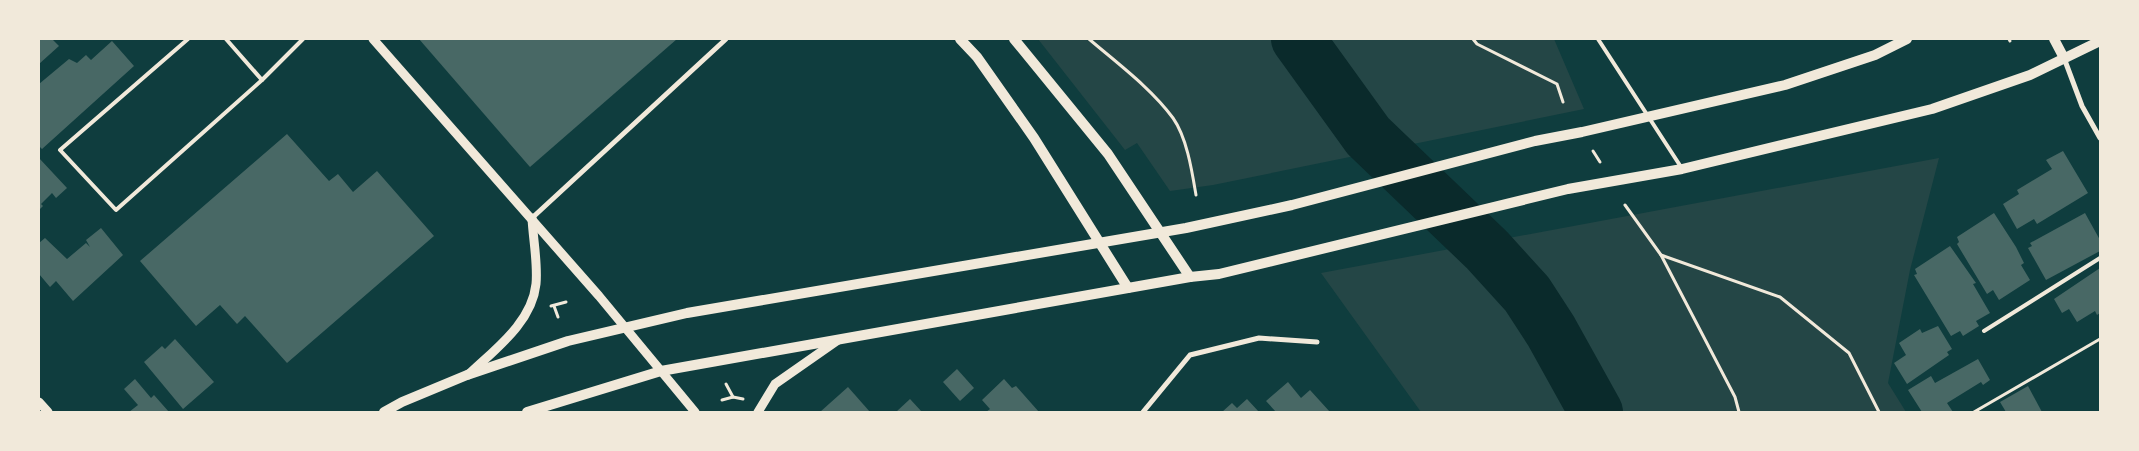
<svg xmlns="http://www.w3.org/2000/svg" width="2139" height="451" font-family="'Varela Round',sans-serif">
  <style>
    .green { fill: #244646 }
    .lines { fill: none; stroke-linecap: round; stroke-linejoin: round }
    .river { stroke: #0a2a2b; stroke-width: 54 }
    .building { fill: #486865 }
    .path { stroke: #f1e9da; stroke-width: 3 }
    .service { stroke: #f1e9da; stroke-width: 4 }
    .minor { stroke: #f1e9da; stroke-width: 5 }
    .tertiary { stroke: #f1e9da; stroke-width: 9 }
    .secondary { stroke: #f1e9da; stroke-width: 10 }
  </style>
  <rect width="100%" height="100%" fill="#0f3d3e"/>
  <!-- green -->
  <g class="green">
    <path d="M1038 39H1554L1584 109 1213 185 1170 191 1137 143 1125 150Z"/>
    <path d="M1939 158 1910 270 1888 383 1906 412H1421L1321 273Z"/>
  </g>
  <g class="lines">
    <!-- river -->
    <path class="river" d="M1298 39 1368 136 1487 250 1527 294 1551 331 1596 412"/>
  </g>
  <!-- building -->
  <g class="building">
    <path d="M39 39H52L59 46 39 64Z"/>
    <path d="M419 39H677L530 167Z"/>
    <path d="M112 41 134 66 42 149 39 146V84L69 59 77 63 86 55 91 60Z"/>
    <path d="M287 134 329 181 338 174 353 192 377 171 434 236 287 363 245 316 237 324 220 305 196 326 140 261Z"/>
    <path d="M2063 151 2088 193 2037 224 2034 219 2017 229 2003 204 2019 194 2017 190 2052 169 2046 160Z"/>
    <path d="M39 158 67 188 56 198 52 193 41 204 43 206 39 210Z"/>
    <path d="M1994 213 2016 247 2024 263 2021 265 2030 280 1999 300 1993 290 1987 294 1957 244 1959 242 1957 237Z"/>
    <path d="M2085 213 2100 240V251L2046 280 2028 248 2032 246 2030 243Z"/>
    <path d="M101 228 123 255 73 301 56 281 50 287 39 274V243L45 238 67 259 86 243 90 247 86 240Z"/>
    <path d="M1950 246 1976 283 1973 284 1990 313 1976 321 1979 326 1963 336 1960 331 1951 336 1914 275 1917 274 1915 269Z"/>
    <path d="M2100 268V313L2097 315 2095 311 2077 322 2069 309 2062 313 2054 299Z"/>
    <path d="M1938 326 1952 349 1947 352 1949 355 1907 384 1894 363 1906 355 1899 343 1920 329 1922 333Z"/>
    <path d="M175 339 214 382 183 409 144 362 162 346 165 349Z"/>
    <path d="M1978 359 1990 380 1983 385 1981 382 1947 403 1953 412H1922L1908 390 1931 376 1935 383Z"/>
    <path d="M957 369 974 388 960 401 943 382Z"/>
    <path d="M135 379 151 398 154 395 169 412H129L138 405 124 389Z"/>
    <path d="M1004 379 1012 388 1016 386 1039 412H986L990 409 982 400Z"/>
    <path d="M1288 382 1301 398 1310 390 1330 412H1276L1266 401Z"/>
    <path d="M2028 386 2042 412H2006L2000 402Z"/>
    <path d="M848 387 870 412H820Z"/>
    <path d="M910 399 922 412H896Z"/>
    <path d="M1247 399 1259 412H1222L1232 403 1237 408Z"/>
  </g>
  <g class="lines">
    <!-- path -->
    <g class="path">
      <path d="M1089 39C1117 63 1151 88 1173 118 1187 138 1192 171 1196 195"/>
      <path d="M1473 39 1477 44 1557 84 1563 102"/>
      <path d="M2009 39 2010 41"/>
      <path d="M1593 151 1600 162"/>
      <path d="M1625 205 1661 255 1780 297 1849 353 1879 412"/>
      <path d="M1661 255 1735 397 1739 412"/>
      <path d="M551 306 566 302"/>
      <path d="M554 306 558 317"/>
      <path d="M726 384 733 397"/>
      <path d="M722 400 733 397 743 399"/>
      <path d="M1974 412 2100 339"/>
    </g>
    <!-- service -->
    <g class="service">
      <path d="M188 39 60 150 116 210 262 80 303 39"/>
      <path d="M226 39 262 80"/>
      <path d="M1598 39 1681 167"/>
      <path d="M1984 331 2100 258"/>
    </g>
    <!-- minor -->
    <g class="minor">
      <path d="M2064 58 2082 106 2100 138"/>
      <path d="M532 218 726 39"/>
      <path d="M1143 412 1190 355 1259 338 1317 342"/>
    </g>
    <!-- tertiary -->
    <g class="tertiary">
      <path d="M373 39 599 296 695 412"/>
      <path d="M468 375C494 350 532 323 536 284 538 263 533 239 532 218"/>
      <path d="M39 402 48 412"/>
      <path d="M758 412 775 384 838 340"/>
    </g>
    <!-- secondary -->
    <g class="secondary">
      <path d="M960 39 977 57 1034 138 1128 288"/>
      <path d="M1014 39 1108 154 1190 277"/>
      <path d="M2054 39 2064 58"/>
      <path d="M384 412 402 402 467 375 568 341 687 313 1186 228 1292 205 1535 141 1582 132 1785 85 1875 55 1907 39"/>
      <path d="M527 412 661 371 1190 277 1219 274 1568 189 1682 169 1932 109 2030 75 2100 41"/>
    </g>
  </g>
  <!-- border -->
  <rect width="2139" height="451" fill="none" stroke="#f1e9da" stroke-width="80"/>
</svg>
